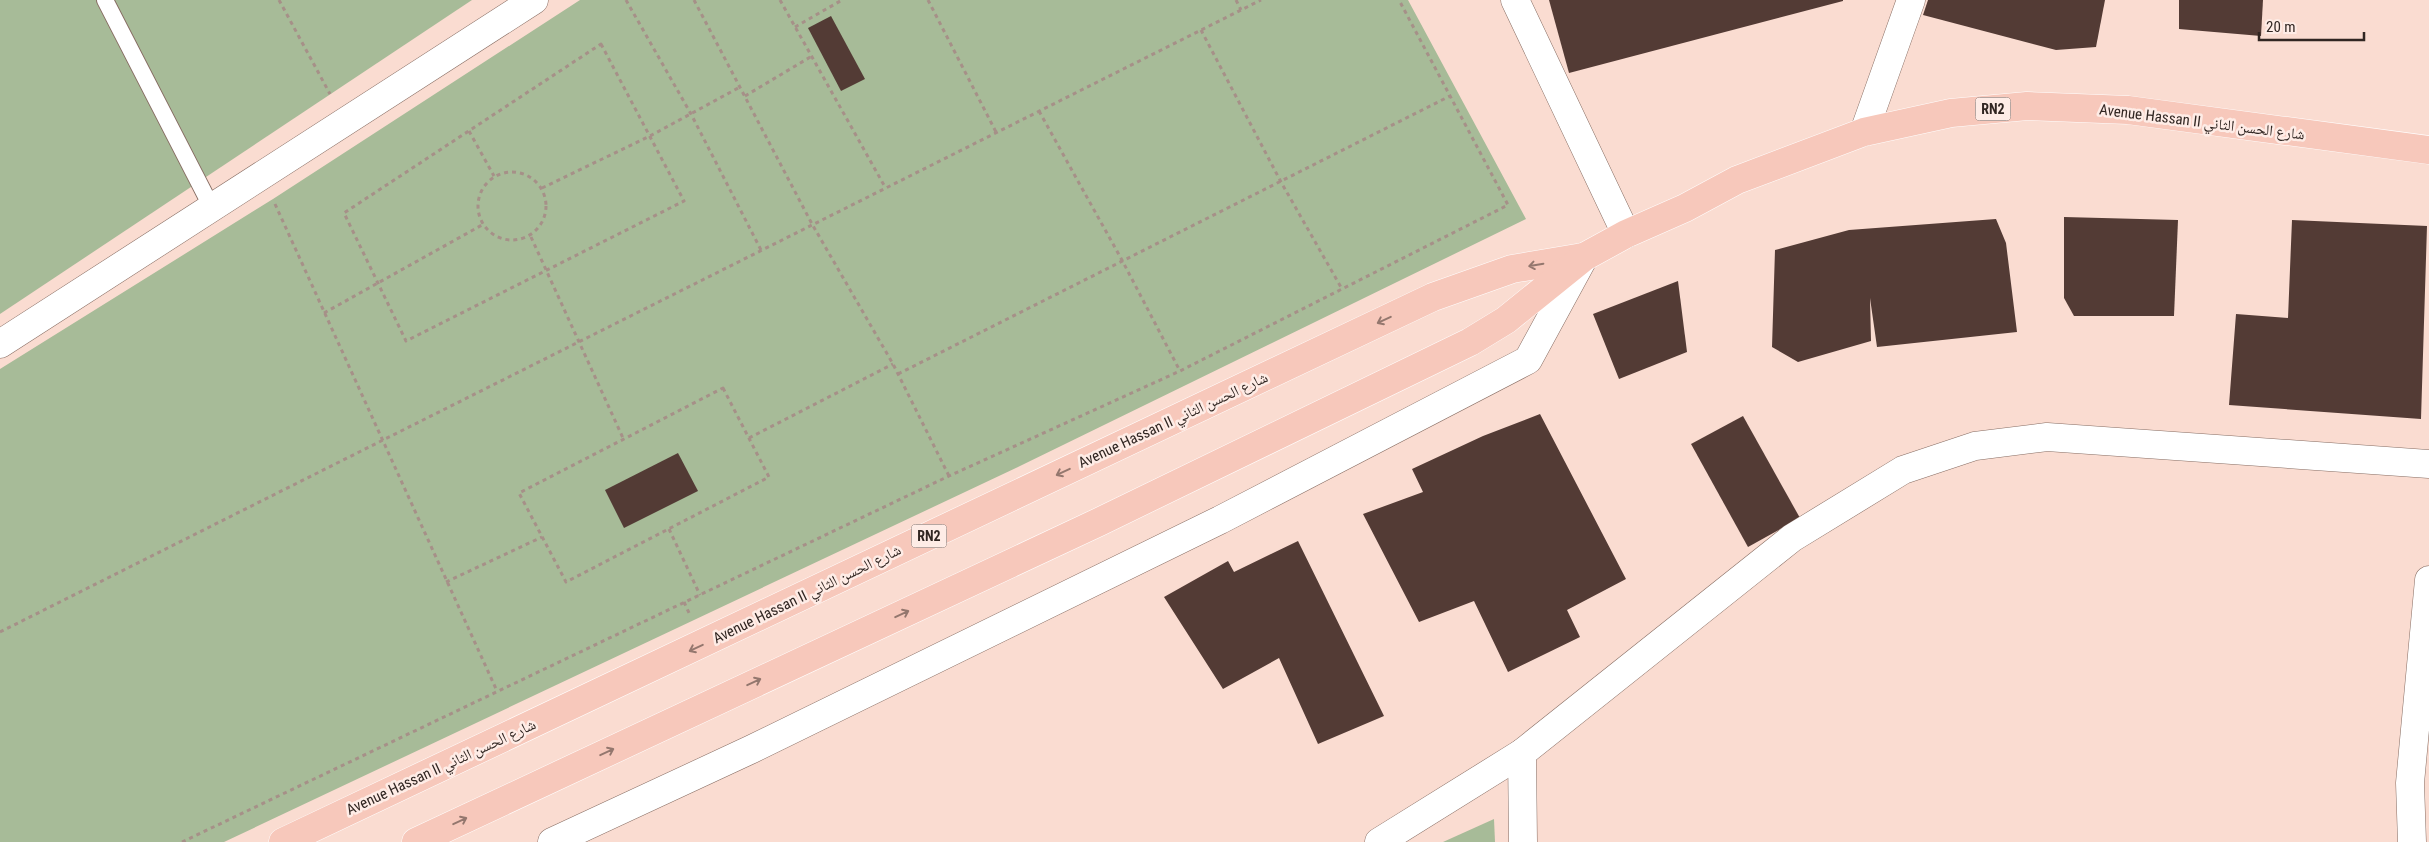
<svg xmlns="http://www.w3.org/2000/svg" width="2429" height="842" font-family="'Roboto Condensed','Noto Naskh Arabic',sans-serif">
  <style>
    .green { fill: #a7bb98 }
    .building { fill: #533b35 }
    .lines { fill: none; stroke-linecap: round; stroke-linejoin: round }
    .lane-casing { stroke: #876d63; stroke-width: 18 }
    .street-casing { stroke: #876d63; stroke-width: 29 }
    .primary-casing { stroke: #fff; stroke-width: 29 }
    .path { stroke: #a69088; stroke-width: 3; stroke-dasharray: 4 4; stroke-linecap: butt }
    .lane { stroke: #fff; stroke-width: 16 }
    .street { stroke: #fff; stroke-width: 28 }
    .primary { stroke: #f7c8bb; stroke-width: 28 }
    .oneway { stroke: #94776e }
    .labels { text-anchor: middle; dominant-baseline: central; stroke-width: 5; stroke-linejoin: round; paint-order: stroke }
    .shield { fill: #feece6; stroke: #6e615d; stroke-width: 1 }
    .shield-label { font-size: 14px; font-weight: bold; fill: #312622 }
    .street-label { font-size: 15px; fill: #312622; stroke: #feece6 }
  </style>
  <rect width="100%" height="100%" fill="#fadcd1"/>
  <!-- green -->
  <g class="green">
    <path d="M0 0H472L0 314Z"/>
    <path d="M580 0H1408L1526 219 1020 466 224 842H0V369L273 199Z"/>
    <path d="M1494 819 1495 842H1443Z"/>
  </g>
  <!-- building -->
  <g class="building">
    <path d="M1549 0H1843V1L1569 73Z"/>
    <path d="M1928 0H2105L2096 47 2056 50 1923 15Z"/>
    <path d="M2179 0H2263L2261 36 2179 29Z"/>
    <path d="M831 16 865 79 841 91 808 28Z"/>
    <path d="M2064 217 2178 220 2174 316H2074L2064 298Z"/>
    <path d="M1996 219 2006 243 2017 332 1877 347 1870 298 1871 341 1798 362 1772 347 1775 250 1849 230Z"/>
    <path d="M2292 220 2427 226 2421 419 2229 405 2236 314 2288 318Z"/>
    <path d="M1678 281 1687 352 1619 379 1593 314Z"/>
    <path d="M1540 414 1626 579 1567 610 1580 637 1508 672 1474 601 1419 622 1363 514 1423 492 1412 469 1483 436Z"/>
    <path d="M1743 416 1800 518 1748 547 1691 444Z"/>
    <path d="M678 453 698 491 624 528 605 490Z"/>
    <path d="M1298 541 1384 716 1318 744 1279 658 1223 689 1164 597 1228 561 1234 572Z"/>
  </g>
  <g class="lines">
    <!-- lane casing -->
    <g class="lane-casing">
      <path id="lane" d="M105 0 212 208"/>
    </g>
    <!-- street casing -->
    <g class="street-casing">
      <g id="street">
        <path d="M1515 0 1626 234"/>
        <path d="M1864 132 1911 0"/>
        <path d="M0 344 534 0"/>
        <path d="M1522 753 1523 842"/>
        <path d="M552 842 752 749 1220 520 1528 360 1584 257"/>
        <path d="M1379 842 1522 753 1792 538 1903 470 1975 446 2047 437 2429 464"/>
        <path d="M2412 842 2410 783 2429 580"/>
      </g>
    </g>
    <!-- primary casing -->
    <g class="primary-casing">
      <g id="primary">
        <path d="M283 842 1433 297 1512 269 1583 257"/>
        <path d="M416 842 1099 522 1470 342 1506 320 1584 257 1626 234 1685 208 1737 180 1864 132 1951 113 2027 106 2128 110 2429 150"/>
      </g>
    </g>
    <!-- path -->
    <g class="path">
      <path d="M279 0 330 94"/>
      <path d="M626 0 691 114 761 250"/>
      <path d="M694 0 812 224 893 364 949 476"/>
      <path d="M780 0 885 187"/>
      <path d="M928 0 996 132"/>
      <path d="M1236 0 1241 10"/>
      <path d="M795 27 842 0"/>
      <path d="M1201 30 1281 182 1342 289"/>
      <path d="M601 44 684 201 406 341 344 213Z"/>
      <path d="M745 96 812 56"/>
      <path d="M1039 111 1123 262 1180 371"/>
      <path d="M469 131 494 176"/>
      <circle cx="512" cy="206" r="34"/>
      <path d="M542 188 650 136 740 87"/>
      <path d="M275 204 497 691"/>
      <path d="M531 237 623 438"/>
      <path d="M324 313 482 225"/>
      <path d="M898 374 1450 96"/>
      <path d="M723 388 769 477 566 582 519 493Z"/>
      <path d="M749 438 893 364"/>
      <path d="M669 529 700 595"/>
      <path d="M446 582 542 537"/>
      <path d="M684 602 690 615"/>
      <path d="M0 632 1261 0"/>
      <path d="M182 842 949 476 1180 371 1508 205 1399 0"/>
    </g>
    <!-- lane -->
    <use href="#lane" class="lane"/>
    <!-- street -->
    <use href="#street" class="street"/>
    <!-- primary -->
    <use href="#primary" class="primary"/>
  </g>
  <!-- one-way arrows -->
  <defs><path id="oneway-shaft" d="M-6 0H5M1.5-3L5.5 0L1.5 3" fill="none" stroke-width="1.6" stroke-linecap="round" stroke-linejoin="round" transform="scale(1.25)"/></defs>
  <g class="oneway">
    <use href="#oneway-shaft" transform="translate(1536 265) rotate(170)"/>
    <use href="#oneway-shaft" transform="translate(1384 320) rotate(155)"/>
    <use href="#oneway-shaft" transform="translate(1063 472) rotate(155)"/>
    <use href="#oneway-shaft" transform="translate(902 614) rotate(-25)"/>
    <use href="#oneway-shaft" transform="translate(696 648) rotate(155)"/>
    <use href="#oneway-shaft" transform="translate(754 682) rotate(-25)"/>
    <use href="#oneway-shaft" transform="translate(607 752) rotate(-25)"/>
    <use href="#oneway-shaft" transform="translate(460 821) rotate(-25)"/>
  </g>
  <g class="labels">
    <!-- shield labels -->
    <g class="shield">
      <rect x="1975.5" y="97.5" width="35" height="23" rx="4"/>
      <rect x="911.5" y="524.5" width="35" height="23" rx="4"/>
    </g>
    <g class="shield-label">
      <text x="1993" y="109">RN2</text>
      <text x="929" y="536">RN2</text>
    </g>
    <!-- street labels -->
    <g class="street-label">
      <text transform="translate(2202 122) rotate(7)">Avenue Hassan II شارع الحسن الثاني</text>
      <text transform="translate(1173 420) rotate(-25)">Avenue Hassan II شارع الحسن الثاني</text>
      <text transform="translate(807 594) rotate(-26)">Avenue Hassan II شارع الحسن الثاني</text>
      <text transform="translate(441 767) rotate(-25)">Avenue Hassan II شارع الحسن الثاني</text>
    </g>
  </g>
  <!-- scale -->
  <path d="M2259 32v8h105v-8" fill="none" stroke="#312622" stroke-width="2.5"/>
  <text x="2266" y="32" font-size="15" fill="#312622" stroke="#feece6" stroke-width="4" paint-order="stroke">20 m</text>
</svg>
